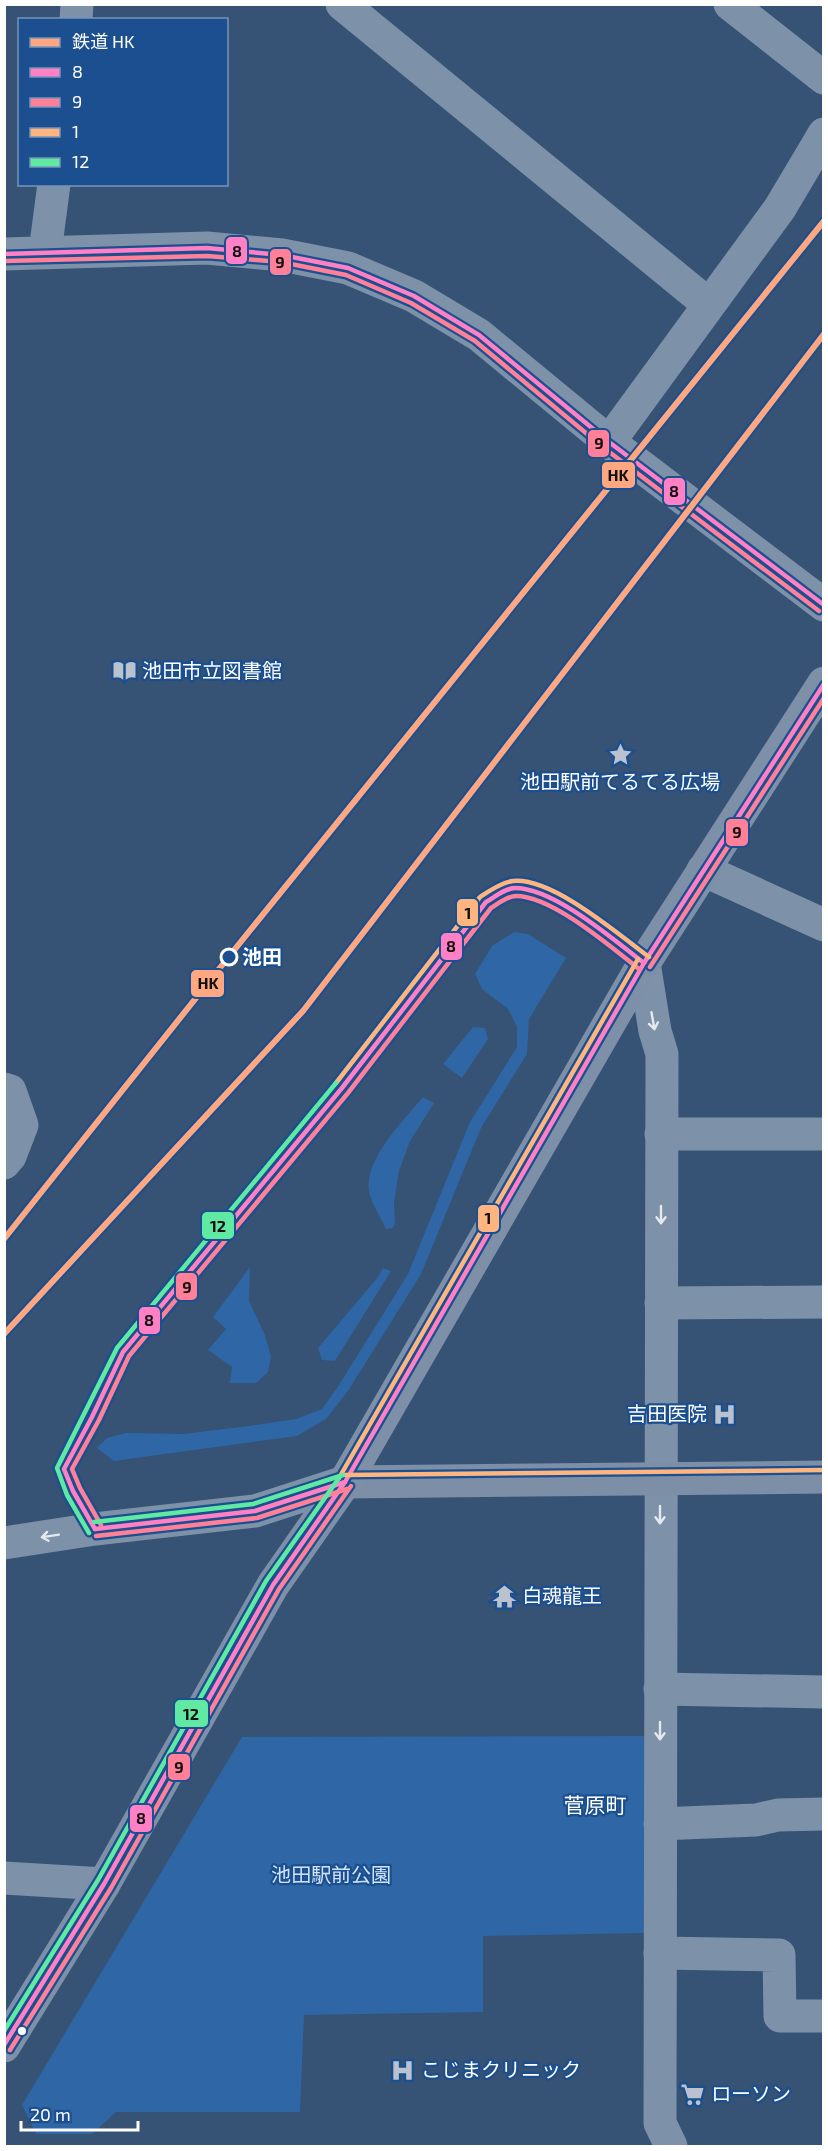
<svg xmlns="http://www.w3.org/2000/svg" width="828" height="2151" font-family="'Exo 2','Noto Sans JP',sans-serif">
<rect width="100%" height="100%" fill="#365274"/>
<!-- green -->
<g fill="#2f66a5">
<path d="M 514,932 L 528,934 L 566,958 L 529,1019 L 527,1054 L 481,1128 L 421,1274 L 348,1391 L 326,1419 L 297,1436 L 114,1461 L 97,1448 L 107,1438 L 126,1433 L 183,1434 L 249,1426 L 296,1419 L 322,1409 L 339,1385 L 408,1274 L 470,1122 L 517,1047 L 517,1027 L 508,1009 L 482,989 L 475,974 L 492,946 Z"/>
<path d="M 473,1027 L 485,1028 L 488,1039 L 462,1078 L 443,1064 Z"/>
<path d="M 423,1097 L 434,1103 L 410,1141 L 399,1171 L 394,1202 L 395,1224 L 393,1228 L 386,1229 C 381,1218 371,1203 369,1191 C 364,1159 404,1120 423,1097 Z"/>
<path d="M 250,1267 L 249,1301 L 265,1335 L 271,1357 L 268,1372 L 256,1383 L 230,1383 L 232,1367 L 208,1350 L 226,1329 L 213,1317 Z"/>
<path d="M 383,1268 L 391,1271 L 335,1361 L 322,1360 L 318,1348 L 378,1277 Z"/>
<path d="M 647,1736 L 648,1933 L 483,1936 L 483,2012 L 304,2015 L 300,2112 L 116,2112 L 92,2134 L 36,2134 L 22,2105 L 242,1737 Z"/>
</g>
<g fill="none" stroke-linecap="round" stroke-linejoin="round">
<!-- minor -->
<g stroke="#7d92a8" stroke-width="33">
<path d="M 342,4 L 708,304"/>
<path d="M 730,4 L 824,78"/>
<path d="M 76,20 L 77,4"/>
<path d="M 45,252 L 54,184"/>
<path d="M 609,442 L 780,208 L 824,134"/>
<path d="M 703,870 L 824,925"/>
<path d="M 644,963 L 655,1031 L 662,1054 L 660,2123 L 671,2146"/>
<path d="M 4,1089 L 10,1091 L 22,1125 L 10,1156 L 4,1163"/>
<path d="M 661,1134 L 824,1134"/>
<path d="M 661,1303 L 824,1302"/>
<path d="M 4,1543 L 95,1529 L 255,1511 L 345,1482"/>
<path d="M 660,1689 L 824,1692"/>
<path d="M 660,1824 L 756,1820 L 778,1815 L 824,1814"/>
<path d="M 4,1878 L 104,1884"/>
<path d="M 660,1953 L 779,1955 L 780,2016 L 824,2016"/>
</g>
<!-- tertiary -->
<path stroke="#7d92a8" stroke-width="33" d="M 4,254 L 207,248 L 282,255 L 348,268 L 414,296 L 479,335 L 609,442 L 824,605"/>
<!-- primary -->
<path stroke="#7d8ea7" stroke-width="33" d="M 345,1482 L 824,1477"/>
<!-- trunk -->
<path stroke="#7e90a7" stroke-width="33" d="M 4,2046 L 104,1884 L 273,1585 L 345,1482 L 644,963 L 824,683"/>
<defs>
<g id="bus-1">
<path d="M 4,254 L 207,248 L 282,255 L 348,268 L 414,296 L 479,335 L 609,442 L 824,605"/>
<path d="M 95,1529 L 73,1491 L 64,1469 L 92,1417 L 123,1352 L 342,1088 L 486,902 C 495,897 505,888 515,888 C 554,888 614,940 644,963"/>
<path d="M 95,1529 L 255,1511 L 345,1482"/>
<path d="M 4,2045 L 104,1884 L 273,1585 L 345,1482 L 644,963 L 824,684"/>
</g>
<g id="bus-2">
<path d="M 4,261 L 207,256 L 281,262 L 346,275 L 411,303 L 475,341 L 604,448 L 819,611"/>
<path d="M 650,967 L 824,698"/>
<path d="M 101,1525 L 80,1488 L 72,1469 L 99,1420 L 129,1356 L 348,1093 L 491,908 C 498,904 507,896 516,896 C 552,896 611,947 639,969"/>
<path d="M 96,1536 L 257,1518 L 347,1489"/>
<path d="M 10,2050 L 111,1888 L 279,1589 L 351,1486"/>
</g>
<g id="bus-3">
<path d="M 336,1083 L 480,897 C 489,891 502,882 513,881 C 552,877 618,934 649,957"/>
<path d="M 345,1475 L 824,1470"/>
<path d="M 339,1478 L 638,959"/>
</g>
<g id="bus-4">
<path d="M 94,1522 L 253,1504 L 343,1475"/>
<path d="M 89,1533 L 67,1495 L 57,1468 L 117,1348 L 336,1083"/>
<path d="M 4,2031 L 98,1880 L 266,1581 L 339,1478"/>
</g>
</defs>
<!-- bus-1 casing -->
<use href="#bus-1" stroke="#1b4f8f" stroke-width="9"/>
<!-- bus-2 casing -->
<use href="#bus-2" stroke="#1b4f8f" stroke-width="9"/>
<!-- bus-3 casing -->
<use href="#bus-3" stroke="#1b4f8f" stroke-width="9"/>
<!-- bus-4 casing -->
<use href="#bus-4" stroke="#1b4f8f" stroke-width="9"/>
<!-- bus-1 -->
<use href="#bus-1" stroke="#ff80c5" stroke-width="4.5"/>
<!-- bus-2 -->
<use href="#bus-2" stroke="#ff8098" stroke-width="4.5"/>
<!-- bus-3 -->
<use href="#bus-3" stroke="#ffb580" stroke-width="4.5"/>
<!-- bus-4 -->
<use href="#bus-4" stroke="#60e9a3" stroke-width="4.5"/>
<defs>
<g id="rail-1">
<path d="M 4,1239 L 231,954 L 824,221"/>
<path d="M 4,1334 L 303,1011 L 824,334"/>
</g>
</defs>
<!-- rail-1 casing -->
<use href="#rail-1" stroke="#1b4f8f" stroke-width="10"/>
<!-- rail-1 -->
<use href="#rail-1" stroke="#ffa780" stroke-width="6"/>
</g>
<!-- one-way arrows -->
<defs><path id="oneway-shaft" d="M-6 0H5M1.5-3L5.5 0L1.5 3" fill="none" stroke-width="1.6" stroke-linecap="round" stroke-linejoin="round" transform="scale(1.5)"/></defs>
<g stroke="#e5e9ee">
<use href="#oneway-shaft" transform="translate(653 1021) rotate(80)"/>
<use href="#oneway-shaft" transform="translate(661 1215) rotate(90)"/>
<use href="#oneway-shaft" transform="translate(660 1515) rotate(90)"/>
<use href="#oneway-shaft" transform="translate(50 1536) rotate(171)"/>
<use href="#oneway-shaft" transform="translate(660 1731) rotate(90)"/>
</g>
<!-- icons -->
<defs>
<symbol id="library-bare" viewBox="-9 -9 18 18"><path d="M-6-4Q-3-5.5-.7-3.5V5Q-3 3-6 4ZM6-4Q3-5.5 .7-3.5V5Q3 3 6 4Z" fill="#b9c2ce" stroke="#1b4f8f" stroke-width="2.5" paint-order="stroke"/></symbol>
<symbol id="sight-bare" viewBox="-9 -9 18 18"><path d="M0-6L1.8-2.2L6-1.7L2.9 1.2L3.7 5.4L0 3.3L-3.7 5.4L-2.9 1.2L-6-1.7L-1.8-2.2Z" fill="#b9c2ce" stroke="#1b4f8f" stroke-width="2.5" paint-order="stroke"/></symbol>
<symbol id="hospital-bare" viewBox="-9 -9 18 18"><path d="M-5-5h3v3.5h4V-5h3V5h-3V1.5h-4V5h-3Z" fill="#b9c2ce" stroke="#1b4f8f" stroke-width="2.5" paint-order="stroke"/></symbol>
<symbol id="temple-bare" viewBox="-9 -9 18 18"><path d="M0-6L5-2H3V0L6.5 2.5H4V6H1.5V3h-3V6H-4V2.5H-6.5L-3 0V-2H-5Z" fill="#b9c2ce" stroke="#1b4f8f" stroke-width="2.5" paint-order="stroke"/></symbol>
<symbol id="supermarket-bare" viewBox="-9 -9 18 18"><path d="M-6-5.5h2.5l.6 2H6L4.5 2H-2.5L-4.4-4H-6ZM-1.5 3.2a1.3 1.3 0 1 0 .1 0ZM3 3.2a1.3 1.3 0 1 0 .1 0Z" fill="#b9c2ce" stroke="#1b4f8f" stroke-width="2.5" paint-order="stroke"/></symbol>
</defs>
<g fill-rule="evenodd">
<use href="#library-bare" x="108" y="654" width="33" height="33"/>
<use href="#sight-bare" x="604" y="738" width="33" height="33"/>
<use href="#hospital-bare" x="708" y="1398" width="33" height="33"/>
<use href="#temple-bare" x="488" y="1580" width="33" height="33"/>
<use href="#hospital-bare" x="386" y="2054" width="33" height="33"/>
<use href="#supermarket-bare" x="676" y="2078" width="33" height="33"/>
</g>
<!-- markers -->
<circle fill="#1b4f8f" stroke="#fff" stroke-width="3" cx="229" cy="957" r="8"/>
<circle fill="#fff" stroke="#1b4f8f" stroke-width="2" cx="22" cy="2031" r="5"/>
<g text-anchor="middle" stroke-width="4.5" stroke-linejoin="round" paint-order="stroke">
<!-- poi labels -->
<g font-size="20" fill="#fff" stroke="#1b4f8f" text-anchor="start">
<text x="142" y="678">池田市立図書館</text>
<text x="620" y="789" text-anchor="middle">池田駅前てるてる広場</text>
<text x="707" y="1421" text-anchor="end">吉田医院</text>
<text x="522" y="1603">白魂龍王</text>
<text x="421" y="2077">こじまクリニック</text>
<text x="711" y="2101">ローソン</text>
</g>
<!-- stop labels -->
<g font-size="20" font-weight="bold" fill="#fff" stroke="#1b4f8f" text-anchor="start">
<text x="242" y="964">池田</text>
</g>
<!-- park labels -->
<g font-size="20" fill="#cfe3fa" stroke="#1b4f8f">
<text x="331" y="1882">池田駅前公園</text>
</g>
<!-- neighbourhood labels -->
<g font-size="21" fill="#fff" stroke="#1b4f8f">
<text x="595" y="1813">菅原町</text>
</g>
</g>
<g stroke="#1b4f8f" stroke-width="2">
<rect x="225" y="236" width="23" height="29" rx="6" fill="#ff80c5"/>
<rect x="269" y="248" width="23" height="28" rx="6" fill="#ff8098"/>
<rect x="587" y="429" width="23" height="29" rx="6" fill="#ff8098"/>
<rect x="601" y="461" width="35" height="28" rx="6" fill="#ffa780"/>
<rect x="663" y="477" width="23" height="29" rx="6" fill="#ff80c5"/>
<rect x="725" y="818" width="24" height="29" rx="6" fill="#ff8098"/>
<rect x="456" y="898" width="23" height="29" rx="6" fill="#ffb580"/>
<rect x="440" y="932" width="23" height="29" rx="6" fill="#ff80c5"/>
<rect x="190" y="969" width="35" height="29" rx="6" fill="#ffa780"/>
<rect x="477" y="1204" width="23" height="29" rx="6" fill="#ffb580"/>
<rect x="201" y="1211" width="34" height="29" rx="6" fill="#60e9a3"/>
<rect x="175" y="1272" width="23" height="29" rx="6" fill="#ff8098"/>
<rect x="138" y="1306" width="23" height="29" rx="6" fill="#ff80c5"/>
<rect x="174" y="1699" width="35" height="29" rx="6" fill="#60e9a3"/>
<rect x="167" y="1753" width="24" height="28" rx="6" fill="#ff8098"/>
<rect x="129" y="1804" width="24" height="29" rx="6" fill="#ff80c5"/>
</g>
<g font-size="16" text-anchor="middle" font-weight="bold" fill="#111">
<text x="237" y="257">8</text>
<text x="280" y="268">9</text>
<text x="599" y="449">9</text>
<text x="618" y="481">HK</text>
<text x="674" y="497">8</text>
<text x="737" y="838">9</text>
<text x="468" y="919">1</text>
<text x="451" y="952">8</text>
<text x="208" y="989">HK</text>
<text x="488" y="1224">1</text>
<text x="218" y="1232">12</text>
<text x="187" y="1293">9</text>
<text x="149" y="1326">8</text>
<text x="191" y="1720">12</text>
<text x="179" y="1773">9</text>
<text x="141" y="1824">8</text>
</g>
<!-- border -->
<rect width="828" height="2151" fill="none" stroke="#ffffff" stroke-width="12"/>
<!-- legend -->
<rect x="18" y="18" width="210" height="168" fill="#1b4f8f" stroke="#7695bc" stroke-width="1.5"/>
<rect x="30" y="38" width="30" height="9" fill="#ffa780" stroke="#7695bc" stroke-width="1.5"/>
<text x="72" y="48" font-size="18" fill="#ffffff">鉄道 HK</text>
<rect x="30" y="68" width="30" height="9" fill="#ff80c5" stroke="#7695bc" stroke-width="1.5"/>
<text x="72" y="78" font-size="18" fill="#ffffff">8</text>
<rect x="30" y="98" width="30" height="9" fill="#ff8098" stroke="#7695bc" stroke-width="1.5"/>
<text x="72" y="108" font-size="18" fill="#ffffff">9</text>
<rect x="30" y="128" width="30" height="9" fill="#ffb580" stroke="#7695bc" stroke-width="1.5"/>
<text x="72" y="138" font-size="18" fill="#ffffff">1</text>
<rect x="30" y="158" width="30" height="9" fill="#60e9a3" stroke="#7695bc" stroke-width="1.5"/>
<text x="72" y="168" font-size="18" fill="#ffffff">12</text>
<!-- scale -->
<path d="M21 2121v9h117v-9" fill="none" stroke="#ffffff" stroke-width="3"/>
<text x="30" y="2121" font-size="18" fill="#ffffff" stroke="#1b4f8f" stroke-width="4.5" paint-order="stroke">20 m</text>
</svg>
